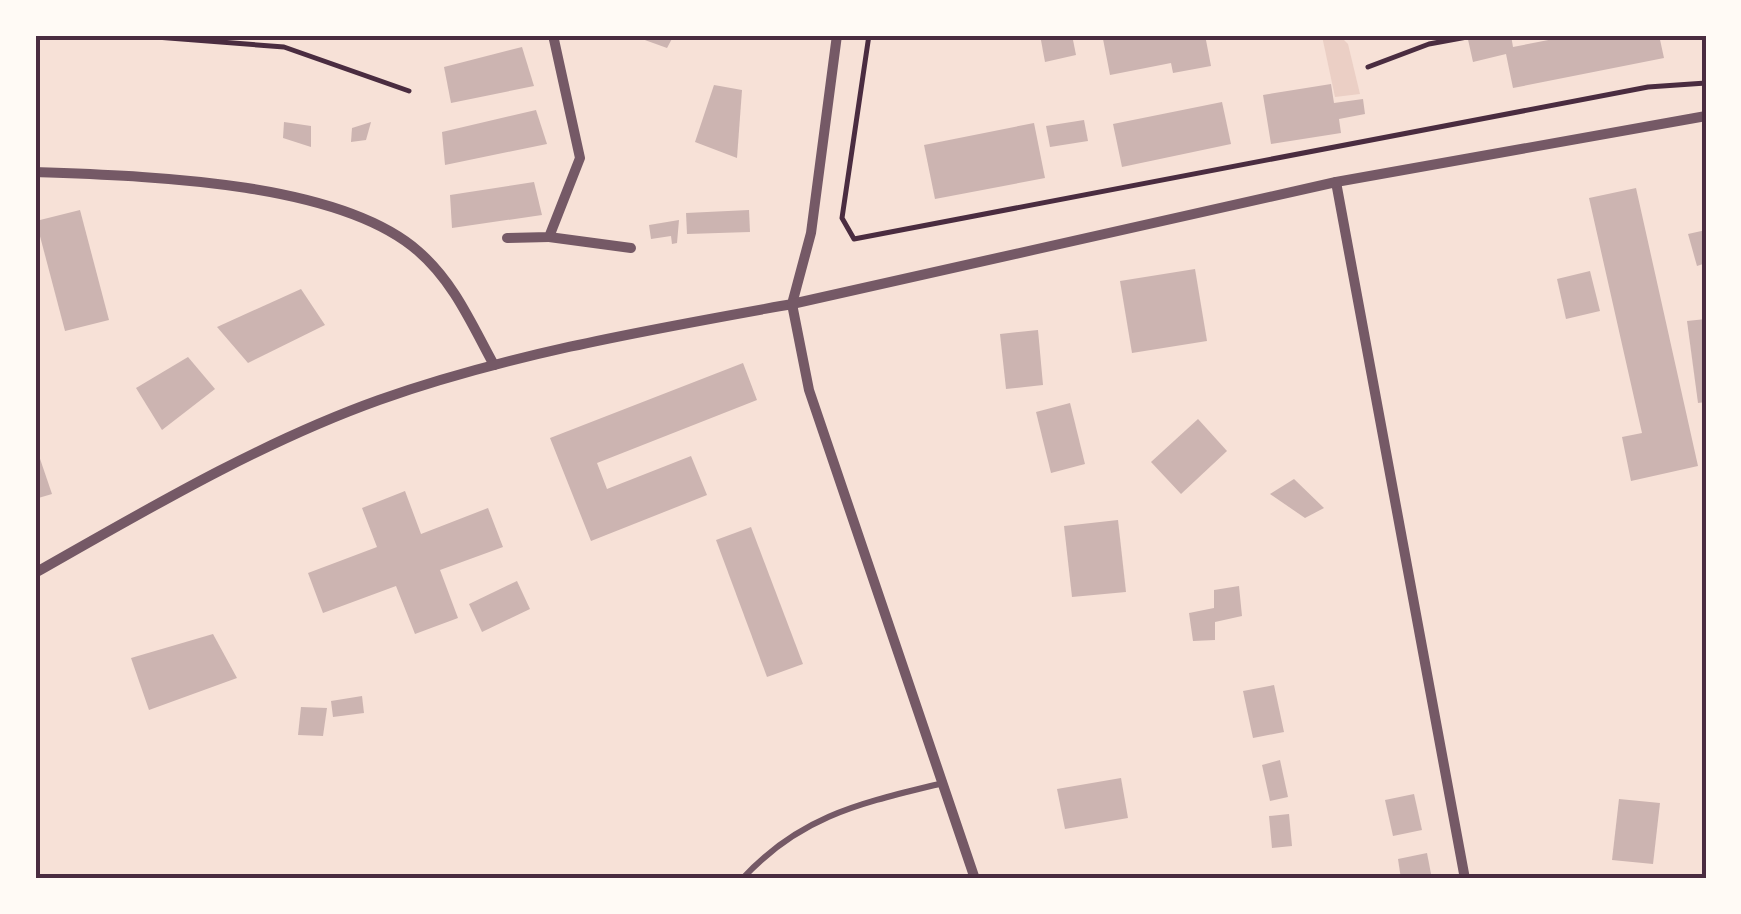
<svg xmlns="http://www.w3.org/2000/svg" width="1741" height="914" font-family="Barlow,sans-serif">
<rect width="100%" height="100%" fill="#f7e1d7"/>
<!-- green -->
<path fill="#ebcfc5" d="M 1322,36 L 1342,38 L 1348,44 L 1360,94 L 1335,97 Z"/>
<!-- building -->
<g fill="#ccb4b1">
<path d="M 631,35 L 674,35 L 667,48 Z"/>
<path d="M 1040,35 L 1072,35 L 1076,55 L 1045,62 Z"/>
<path d="M 1121,35 L 1205,35 L 1211,66 L 1173,73 L 1171,63 L 1110,75 L 1103,39 Z"/>
<path d="M 1467,35 L 1511,35 L 1513,47 L 1574,35 L 1659,35 L 1664,58 L 1513,88 L 1506,54 L 1473,62 Z"/>
<path d="M 522,47 L 534,86 L 451,103 L 444,67 Z"/>
<path d="M 1331,84 L 1334,103 L 1363,99 L 1365,114 L 1339,119 L 1341,133 L 1271,144 L 1263,95 Z"/>
<path d="M 714,85 L 742,90 L 737,158 L 695,142 Z"/>
<path d="M 1222,102 L 1231,144 L 1122,167 L 1113,124 Z"/>
<path d="M 536,110 L 547,144 L 445,165 L 442,132 Z"/>
<path d="M 1084,120 L 1088,141 L 1050,147 L 1046,126 Z"/>
<path d="M 284,122 L 311,126 L 311,147 L 283,138 Z"/>
<path d="M 371,122 L 366,140 L 351,142 L 352,128 Z"/>
<path d="M 1034,123 L 1045,178 L 935,199 L 924,145 Z"/>
<path d="M 534,182 L 542,215 L 452,228 L 450,195 Z"/>
<path d="M 1636,188 L 1698,466 L 1631,481 L 1622,437 L 1642,433 L 1589,198 Z"/>
<path d="M 80,210 L 109,320 L 65,331 L 36,221 Z"/>
<path d="M 749,210 L 750,232 L 687,234 L 686,213 Z"/>
<path d="M 679,220 L 677,243 L 672,244 L 671,236 L 651,239 L 649,225 Z"/>
<path d="M 1706,230 L 1706,263 L 1697,266 L 1688,234 Z"/>
<path d="M 1195,269 L 1207,341 L 1132,353 L 1120,281 Z"/>
<path d="M 1590,271 L 1600,311 L 1566,319 L 1557,279 Z"/>
<path d="M 301,289 L 325,325 L 248,363 L 217,327 Z"/>
<path d="M 1706,319 L 1706,402 L 1698,403 L 1687,321 Z"/>
<path d="M 1038,330 L 1043,385 L 1006,389 L 1000,334 Z"/>
<path d="M 188,357 L 215,389 L 162,430 L 136,388 Z"/>
<path d="M 743,363 L 757,400 L 597,463 L 607,489 L 691,456 L 707,495 L 591,541 L 550,438 Z"/>
<path d="M 1070,403 L 1085,464 L 1051,473 L 1036,412 Z"/>
<path d="M 1198,419 L 1227,451 L 1181,494 L 1151,462 Z"/>
<path d="M 36,447 L 52,494 L 35,499 L 35,448 Z"/>
<path d="M 1294,479 L 1324,508 L 1305,518 L 1270,494 Z"/>
<path d="M 405,491 L 421,534 L 488,508 L 503,547 L 440,570 L 458,618 L 415,634 L 396,586 L 323,613 L 308,573 L 377,547 L 362,508 Z"/>
<path d="M 1118,520 L 1126,592 L 1072,597 L 1064,526 Z"/>
<path d="M 751,527 L 803,664 L 767,677 L 716,540 Z"/>
<path d="M 517,581 L 530,609 L 482,632 L 469,604 Z"/>
<path d="M 1239,586 L 1242,616 L 1215,622 L 1215,640 L 1193,641 L 1189,613 L 1214,608 L 1214,590 Z"/>
<path d="M 213,634 L 237,678 L 149,710 L 131,658 Z"/>
<path d="M 1274,685 L 1284,732 L 1253,738 L 1243,691 Z"/>
<path d="M 362,696 L 364,713 L 333,717 L 331,701 Z"/>
<path d="M 301,707 L 327,708 L 323,736 L 298,735 Z"/>
<path d="M 1280,760 L 1288,797 L 1270,801 L 1262,765 Z"/>
<path d="M 1121,778 L 1128,818 L 1065,829 L 1057,789 Z"/>
<path d="M 1414,794 L 1422,830 L 1393,836 L 1385,800 Z"/>
<path d="M 1619,799 L 1660,803 L 1653,864 L 1612,860 Z"/>
<path d="M 1289,814 L 1292,846 L 1272,848 L 1269,816 Z"/>
<path d="M 1427,853 L 1432,879 L 1401,879 L 1398,859 Z"/>
</g>
<g fill="none" stroke-linecap="round" stroke-linejoin="round">
<!-- path -->
<g stroke="#4a2c40" stroke-width="5">
<path d="M 130,35 L 284,47 L 409,91"/>
<path d="M 869,35 L 842,218 L 854,239 L 1648,87 L 1706,83"/>
<path d="M 1368,67 L 1429,44 L 1467,37"/>
</g>
<!-- service -->
<path stroke="#755966" stroke-width="6" d="M 742,879 C 801,815 862,803 943,783"/>
<!-- minor -->
<g stroke="#755966" stroke-width="10">
<path d="M 35,172 C 142,176 337,180 418,251 C 454,282 472,325 494,365"/>
<path d="M 1336,182 L 1465,879"/>
<path d="M 549,237 L 631,248"/>
<path d="M 507,238 L 549,237 L 580,158 L 553,35"/>
<path d="M 35,573 C 146,510 259,443 379,400 C 512,353 654,329 792,304 L 811,233 L 837,35"/>
<path d="M 975,879 L 809,390 L 792,304 L 1336,182 L 1706,116"/>
</g>
</g>
<!-- border -->
<rect width="1741" height="914" fill="none" stroke="#fffaf5" stroke-width="75"/>
<rect x="38" y="38" width="1666" height="838" fill="none" stroke="#4a2c40" stroke-width="4"/>
</svg>
